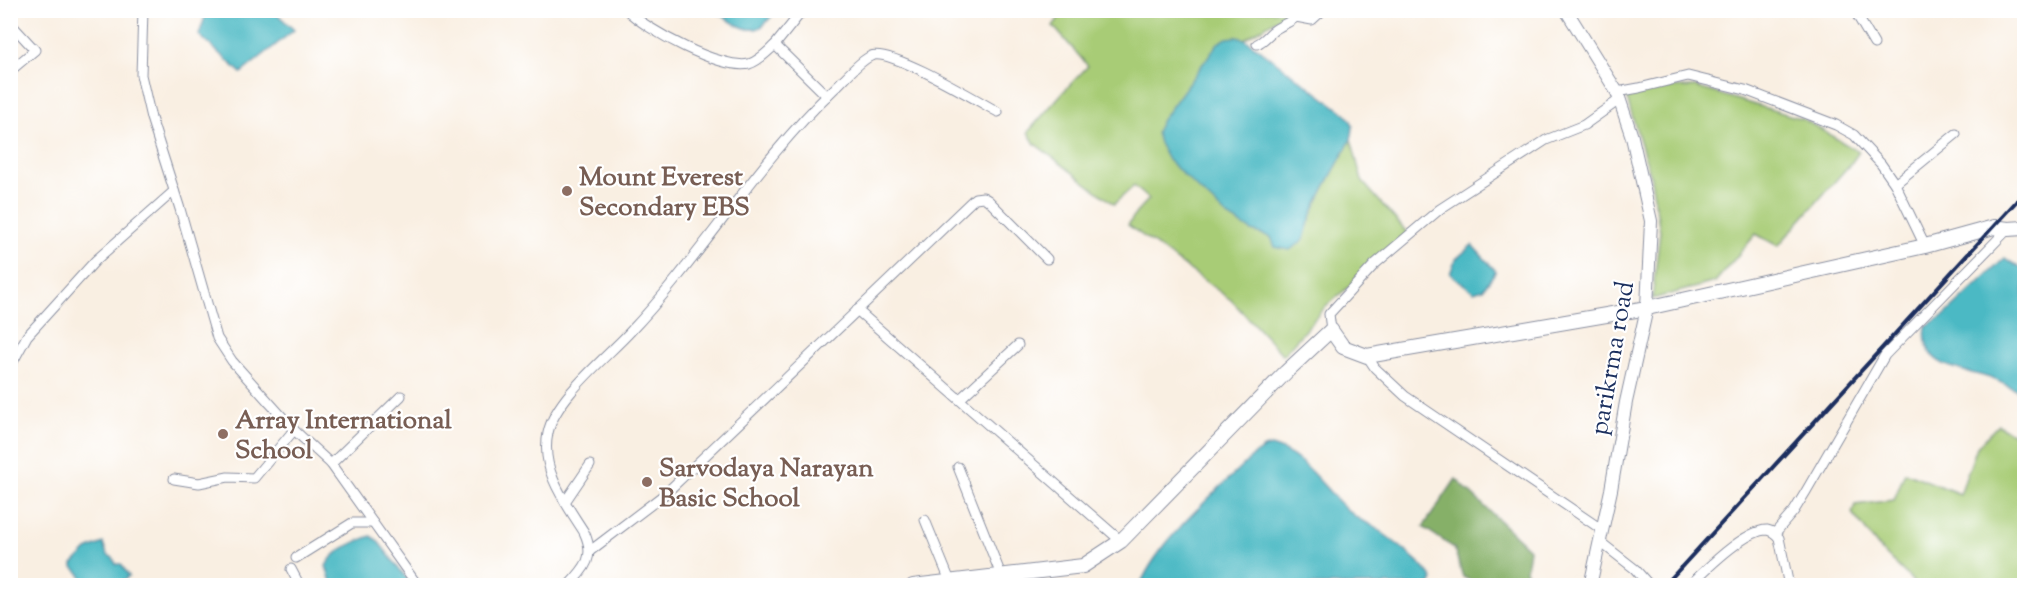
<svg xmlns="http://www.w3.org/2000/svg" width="2035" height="596" font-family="'Sorts Mill Goudy',serif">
<rect width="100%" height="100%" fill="#fff"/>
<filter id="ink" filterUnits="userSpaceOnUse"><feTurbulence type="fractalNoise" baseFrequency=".0167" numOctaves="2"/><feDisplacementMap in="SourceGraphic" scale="12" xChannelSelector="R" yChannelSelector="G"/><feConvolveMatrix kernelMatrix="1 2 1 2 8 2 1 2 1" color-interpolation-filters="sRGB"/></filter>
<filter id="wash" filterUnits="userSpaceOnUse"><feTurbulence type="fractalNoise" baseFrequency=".008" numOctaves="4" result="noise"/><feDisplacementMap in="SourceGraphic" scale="24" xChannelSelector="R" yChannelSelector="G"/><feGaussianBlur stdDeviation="1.35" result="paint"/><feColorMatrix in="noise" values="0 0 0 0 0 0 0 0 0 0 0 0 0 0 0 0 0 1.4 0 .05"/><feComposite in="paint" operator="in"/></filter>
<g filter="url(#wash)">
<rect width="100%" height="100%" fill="#f9efe2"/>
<!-- green -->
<g fill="#a8cc76" stroke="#627e6a" stroke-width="1.5">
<path d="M 1064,11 L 1290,11 L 1245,39 L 1236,37 L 1252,231 L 1271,237 L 1304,239 C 1312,204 1335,171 1351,139 L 1362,181 L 1410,236 L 1327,305 L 1283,355 L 1231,300 L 1128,225 L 1136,213 L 1149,199 L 1134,186 L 1114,204 L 1035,144 L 1028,132 L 1064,91 L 1088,66 L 1053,26 Z"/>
<path d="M 1695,87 L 1803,119 L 1859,152 L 1852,162 L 1778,246 L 1756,234 L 1715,282 L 1652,299 L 1660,231 L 1650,174 L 1626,96 L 1648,88 Z"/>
<path d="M 1998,425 L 2024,440 L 2024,585 L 1915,585 L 1909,577 L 1881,550 L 1852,513 L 1855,505 L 1894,500 L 1905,472 L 1960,494 L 1977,447 Z"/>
</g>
<!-- forest -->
<path fill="#86b067" stroke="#507062" stroke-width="1.5" d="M 1456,479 L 1529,549 L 1526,571 L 1532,585 L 1480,585 L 1463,577 L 1454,548 L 1423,527 Z"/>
<!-- water -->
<g fill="#4bb9c4" stroke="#337491" stroke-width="1.5">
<path d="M 207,11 L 274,11 L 294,30 L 241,73 L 199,35 Z"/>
<path d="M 716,11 L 776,11 C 771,16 766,25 759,28 C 745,34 726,18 716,11 Z"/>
<path d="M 1236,37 L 1245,39 L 1346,114 C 1354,123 1354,128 1351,139 C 1335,171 1312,204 1304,239 L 1290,250 L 1275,247 L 1271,237 L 1252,231 L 1226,215 L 1168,160 L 1159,143 L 1156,132 L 1162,120 L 1218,43 L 1227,38 Z"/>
<path d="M 1472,245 L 1496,271 L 1483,289 L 1474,292 L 1450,274 L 1455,260 Z"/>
<path d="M 2005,258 L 2024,271 L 2024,393 C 2012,389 2002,382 1990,378 C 1960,368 1920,369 1926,326 L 1945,315 Z"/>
<path d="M 1271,446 C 1309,456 1325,494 1355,516 C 1359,520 1366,522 1371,525 C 1386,535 1426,565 1433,580 L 1430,585 L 1140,585 C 1160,538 1218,490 1255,454 L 1264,448 Z"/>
<path d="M 371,536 L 377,540 L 412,585 L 332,585 L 326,566 C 333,551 356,541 371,536 Z"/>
<path d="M 103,543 L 107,554 L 113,558 L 116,564 L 121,564 L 129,576 L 117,585 L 86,585 L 79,573 L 73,567 L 73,564 L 87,550 Z"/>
</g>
</g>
<g filter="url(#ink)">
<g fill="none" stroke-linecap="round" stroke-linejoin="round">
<defs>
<g id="minor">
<path d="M 143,10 L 141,75 L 151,118 L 180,209 L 217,338 L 232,361 L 294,430 L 331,464 L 418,586"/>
<path d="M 627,10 C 646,30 721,70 749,64 C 759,61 767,52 775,45"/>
<path d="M 803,10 L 775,45 L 827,96"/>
<path d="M 1854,10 L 1874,44"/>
<path d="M 10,23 L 35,50 L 10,71"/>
<path d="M 1257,44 C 1264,41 1267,36 1273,31 C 1281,25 1289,23 1296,17 L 1312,20 L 1323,10"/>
<path d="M 1617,92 L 1639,88 L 1688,76 L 1745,90 L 1836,125 L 1854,135 L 1881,164 L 1895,184 L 1925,246"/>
<path d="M 1895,184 L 1956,134"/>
<path d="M 857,310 L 1121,541"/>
<path d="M 1331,330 L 1329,314 L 1375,264 L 1440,209 L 1546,140 L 1584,125 L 1619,100"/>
<path d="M 1367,356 L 1375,368 L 1405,396 L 1601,529"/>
<path d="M 10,367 L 27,336 L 96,260 L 174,191"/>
<path d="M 960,399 L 1018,345"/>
<path d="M 331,464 L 401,396"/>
<path d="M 958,467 L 1001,575"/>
<path d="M 174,479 L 199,483 L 228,477 L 254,478 L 294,430"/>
<path d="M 565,502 L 590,465"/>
<path d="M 925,520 L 950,581"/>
<path d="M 1775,533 L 1794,511 L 1805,493 L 1885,355 L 2008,229"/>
<path d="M 1599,541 L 1635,569 L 1650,586"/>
<path d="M 590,551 L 665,494 L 975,198 L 983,197 L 988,200 L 1047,259"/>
<path d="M 296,558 L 352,523 L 373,523"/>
<path d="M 291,569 L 300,586"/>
<path d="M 568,586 C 585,568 596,557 584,532 C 565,502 540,470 548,433 C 555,398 606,358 630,332 C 703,255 757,162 834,89 C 844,80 859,61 871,56 C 889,47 978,101 998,112"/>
<path d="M 1689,586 C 1705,570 1745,530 1767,530 C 1773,531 1776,534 1779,538 L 1789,586"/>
</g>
<path id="tertiary" d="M 1566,10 L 1617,92 L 1632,137 L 1651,221 L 1647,308 L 1626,402 L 1611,490 L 1590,586"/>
<path id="secondary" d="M 913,586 L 1083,566 L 1121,541 L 1286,372 L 1331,330 L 1343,347 L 1367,356 L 1647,308 L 1925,246 L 1994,227 L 2008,229 L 2024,228"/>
</defs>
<!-- minor casing -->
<use href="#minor" stroke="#8a8fa0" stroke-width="11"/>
<!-- tertiary casing -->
<use href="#tertiary" stroke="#8a8fa0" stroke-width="14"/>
<!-- secondary casing -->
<use href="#secondary" stroke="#8a8fa0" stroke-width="16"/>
<!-- minor -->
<use href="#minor" stroke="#fff" stroke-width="9"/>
<!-- tertiary -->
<use href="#tertiary" stroke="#fff" stroke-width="12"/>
<!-- secondary -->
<use href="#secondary" stroke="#fff" stroke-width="14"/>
<!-- rail -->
<path stroke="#1b2f5e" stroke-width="4" d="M 1664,586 L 2024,193"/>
</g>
</g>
<!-- markers -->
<g fill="#8d6e63" stroke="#fff" stroke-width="2">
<circle cx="567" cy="191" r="6"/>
<circle cx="223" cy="434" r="6"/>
<circle cx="647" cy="482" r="6"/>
</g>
<g text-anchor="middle" stroke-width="4.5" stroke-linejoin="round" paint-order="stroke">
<!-- education labels -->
<g font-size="26" font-weight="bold" fill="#785e54" stroke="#fff" text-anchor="start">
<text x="579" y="185">Mount Everest<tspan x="579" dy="30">Secondary EBS</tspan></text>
<text x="235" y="428">Array International<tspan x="235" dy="30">School</tspan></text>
<text x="659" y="476">Sarvodaya Narayan<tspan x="659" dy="30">Basic School</tspan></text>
</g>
<!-- street labels -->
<g font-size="26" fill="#1b2f5e" stroke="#fff">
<text transform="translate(1611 358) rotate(-80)" y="9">parikrma road</text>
</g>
</g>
<!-- margin -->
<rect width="2035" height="596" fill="none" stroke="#fff" stroke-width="36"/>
</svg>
